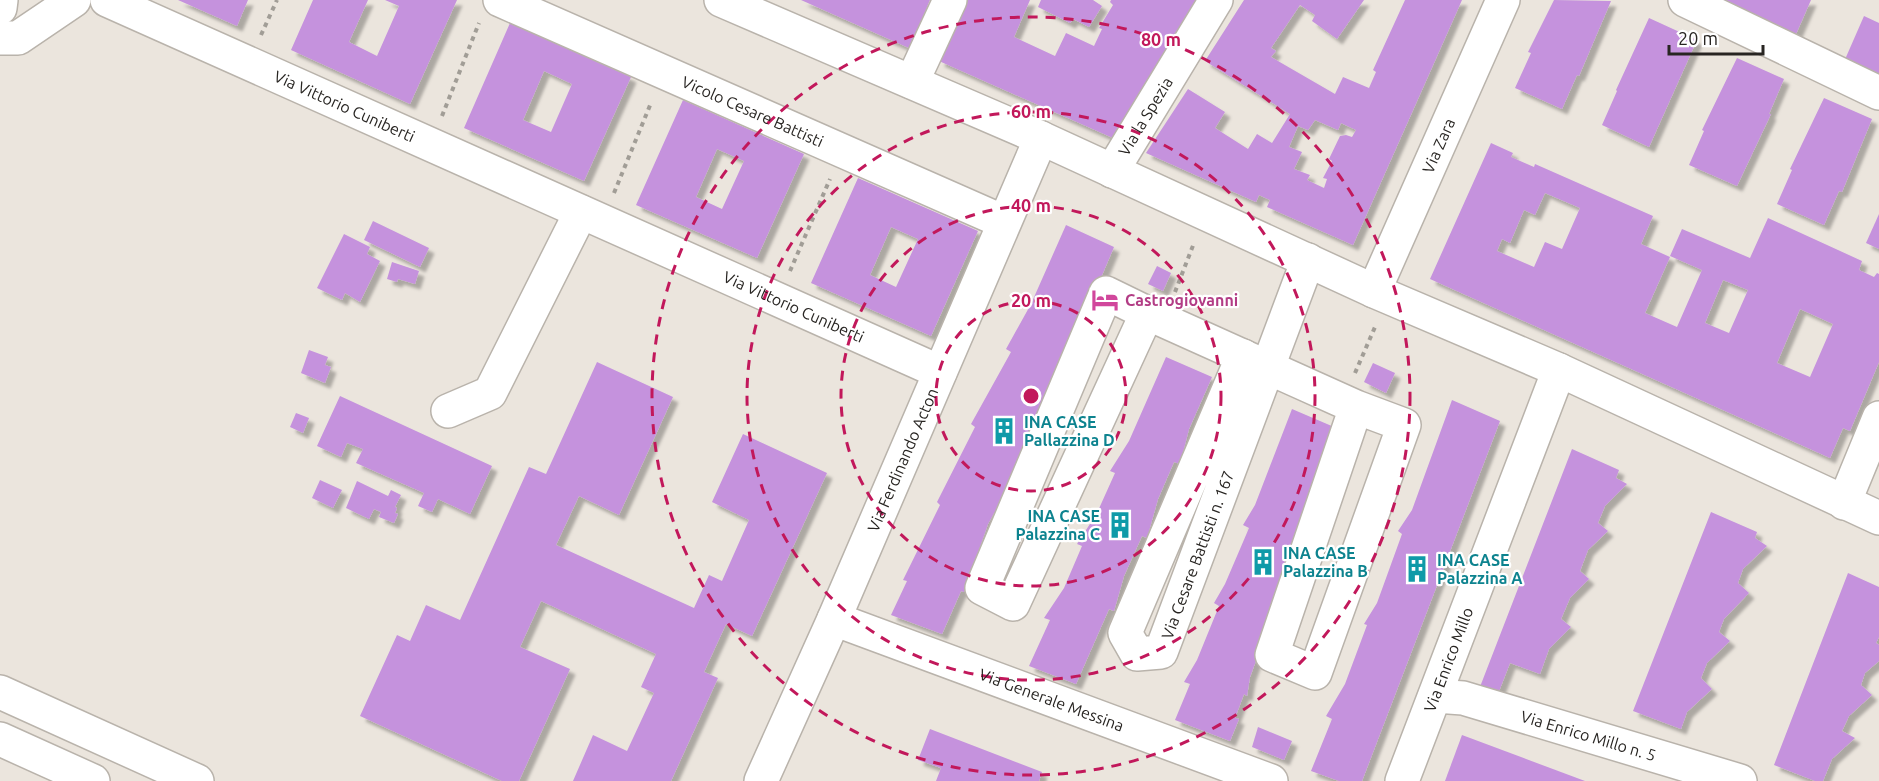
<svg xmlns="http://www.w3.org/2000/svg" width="1879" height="781" font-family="Ubuntu,sans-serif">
<defs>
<filter id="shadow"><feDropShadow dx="5.5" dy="5.5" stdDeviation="1.5" flood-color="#0004"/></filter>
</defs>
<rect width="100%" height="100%" fill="#ebe5dd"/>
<!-- building -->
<g fill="#c592dd" fill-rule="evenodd" filter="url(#shadow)">
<path d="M 178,0 L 248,0 L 237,26 Z"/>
<path d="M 313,0 L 368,0 L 349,42 L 377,56 L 399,6 L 385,0 L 457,0 L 410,104 L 291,50 Z"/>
<path d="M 801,0 L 930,0 L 909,48 Z"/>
<path d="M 966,0 L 1030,0 L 1014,37 L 1055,56 L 1066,33 L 1094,46 L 1102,29 L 1099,28 L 1113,5 L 1110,2 L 1111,0 L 1197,0 L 1113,138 L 939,61 Z"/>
<path d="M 1041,0 L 1093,0 L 1102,6 L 1089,27 L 1073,19 L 1070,23 L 1038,7 Z"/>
<path d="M 1244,0 L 1364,0 L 1337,39 L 1312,21 L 1315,15 L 1300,5 L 1271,48 L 1276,51 L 1271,57 L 1335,94 L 1343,77 L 1369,88 L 1376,72 L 1373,70 L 1405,0 L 1462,0 L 1353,245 L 1267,207 L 1270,200 L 1259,195 L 1256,202 L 1146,153 L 1188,89 L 1225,112 L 1215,128 L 1248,149 L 1257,134 L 1272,143 L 1290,114 L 1205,61 ZM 1315,120 L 1338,130 L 1341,123 L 1356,130 L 1352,137 L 1346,135 L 1340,136 L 1329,159 L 1332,161 L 1323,178 L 1327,179 L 1324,188 L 1307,180 L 1310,175 L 1294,169 L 1302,152 L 1289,147 L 1298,126 L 1308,130 Z"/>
<path d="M 1554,0 L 1611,1 L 1579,76 L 1577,75 L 1562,109 L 1515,88 L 1531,53 L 1528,52 Z"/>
<path d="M 1698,0 L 1811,0 L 1792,43 Z"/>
<path d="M 1864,16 L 1879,23 L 1879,80 L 1843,64 Z"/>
<path d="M 1649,18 L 1697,40 L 1649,147 L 1602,125 L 1617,91 L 1616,90 Z"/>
<path d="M 510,23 L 631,77 L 584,181 L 464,128 ZM 544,71 L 572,84 L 551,132 L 523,120 Z"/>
<path d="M 1737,58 L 1784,79 L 1769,114 L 1771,114 L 1737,186 L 1689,165 L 1704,131 L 1702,130 Z"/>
<path d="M 1824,98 L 1872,119 L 1842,192 L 1839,191 L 1824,225 L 1777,204 L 1792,170 L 1790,169 Z"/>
<path d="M 683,100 L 804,154 L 757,258 L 636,205 ZM 717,149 L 744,161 L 722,209 L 696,197 Z"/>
<path d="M 1491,143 L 1513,153 L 1511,157 L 1534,167 L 1535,164 L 1653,216 L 1641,244 L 1670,257 L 1645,313 L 1677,327 L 1702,270 L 1670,256 L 1682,229 L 1750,258 L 1768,218 L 1862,261 L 1859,270 L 1874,277 L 1877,273 L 1879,274 L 1879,362 L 1850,431 L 1843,428 L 1830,458 L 1430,279 ZM 1545,193 L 1580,208 L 1562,249 L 1545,242 L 1534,267 L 1497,251 L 1502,239 L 1510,243 L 1524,210 L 1535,215 ZM 1723,280 L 1748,290 L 1729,333 L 1705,323 ZM 1800,309 L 1833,324 L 1810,377 L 1777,363 Z"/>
<path d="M 858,178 L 978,231 L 931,336 L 811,283 ZM 891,227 L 918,239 L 896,287 L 870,275 Z"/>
<path d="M 1879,214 L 1879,249 L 1866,243 Z"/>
<path d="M 373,221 L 429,248 L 420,267 L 364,240 Z"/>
<path d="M 1066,225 L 1114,247 L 1033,437 L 1028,434 L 998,514 L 994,513 L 988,524 L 964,592 L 961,591 L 942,634 L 891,615 L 907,581 L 903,580 L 940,505 L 937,502 L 975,427 L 971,424 L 1011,352 L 1006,349 L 1031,304 Z"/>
<path d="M 344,234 L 370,247 L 367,254 L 380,261 L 360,302 L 345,293 L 342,300 L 317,288 Z"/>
<path d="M 392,262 L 419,271 L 415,284 L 398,279 L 397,282 L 387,279 Z"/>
<path d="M 1157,266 L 1171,273 L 1163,291 L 1148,284 Z"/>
<path d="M 309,350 L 328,357 L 325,365 L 331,367 L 325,383 L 301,373 Z"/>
<path d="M 1166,357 L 1212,377 L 1189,429 L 1180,464 L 1174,462 L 1158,499 L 1147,538 L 1142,536 L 1124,576 L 1114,611 L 1109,609 L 1076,684 L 1029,666 L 1050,620 L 1044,618 L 1064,588 L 1082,546 L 1077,544 L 1097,513 L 1115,473 L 1110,471 L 1129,441 Z"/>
<path d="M 597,362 L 673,397 L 619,515 L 579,496 L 556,545 L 694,608 L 709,575 L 722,581 L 749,520 L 712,502 L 743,434 L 827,473 L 752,636 L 726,624 L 704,672 L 718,678 L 671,781 L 573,781 L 593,735 L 627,751 L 654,693 L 641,687 L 656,654 L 541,601 L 520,647 L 570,669 L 519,781 L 502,781 L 360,716 L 397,635 L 410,641 L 426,605 L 460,620 L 529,467 L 546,474 Z"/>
<path d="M 1373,363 L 1395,373 L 1386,393 L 1364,382 Z"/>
<path d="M 340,396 L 492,466 L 470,514 L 438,499 L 432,512 L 418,506 L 424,493 L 356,463 L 363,449 L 347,443 L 341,457 L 317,446 Z"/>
<path d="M 1452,400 L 1500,421 L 1362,781 L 1339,781 L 1311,771 L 1332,719 L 1326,716 L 1345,684 L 1367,625 L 1364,624 L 1377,603 L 1402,534 L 1398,531 L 1412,510 Z"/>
<path d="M 1292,409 L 1341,430 L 1250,677 L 1247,696 L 1244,694 L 1235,718 L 1239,719 L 1230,741 L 1175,720 L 1190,684 L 1184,682 L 1197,660 L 1219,606 L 1214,603 L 1225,584 L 1249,528 L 1243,525 L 1255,505 Z"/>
<path d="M 296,413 L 309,418 L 303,433 L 290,427 Z"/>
<path d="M 1572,449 L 1619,470 L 1616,478 L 1627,484 L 1605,506 L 1598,523 L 1608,531 L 1588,550 L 1580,571 L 1589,579 L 1570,598 L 1561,619 L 1571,627 L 1549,649 L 1540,674 L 1510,663 L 1496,699 L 1478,692 Z"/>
<path d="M 320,480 L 342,490 L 333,508 L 312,498 Z"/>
<path d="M 357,481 L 388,496 L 391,490 L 401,495 L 395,507 L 397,508 L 395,513 L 398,514 L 394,523 L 379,517 L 381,512 L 374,509 L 369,519 L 346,508 Z"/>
<path d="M 1711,512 L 1757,532 L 1755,538 L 1767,546 L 1743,569 L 1738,583 L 1749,593 L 1724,619 L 1719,632 L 1730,641 L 1707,663 L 1701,678 L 1712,689 L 1687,712 L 1681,729 L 1633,711 Z"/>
<path d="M 1848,573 L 1879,587 L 1879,637 L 1876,643 L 1879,645 L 1879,661 L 1865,673 L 1861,685 L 1872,695 L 1849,716 L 1842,731 L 1855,738 L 1832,759 L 1823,781 L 1815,781 L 1774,765 Z"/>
<path d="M 1258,727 L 1292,741 L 1284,760 L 1252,747 Z"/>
<path d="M 930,729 L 1042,772 L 1039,781 L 936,781 L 941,768 L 918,760 Z"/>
<path d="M 1462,735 L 1585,781 L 1445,781 Z"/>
</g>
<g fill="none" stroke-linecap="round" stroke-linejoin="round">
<defs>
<g id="minor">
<path id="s1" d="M 107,0 L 940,372"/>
<path id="s2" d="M 500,0 L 1004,222"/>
<path d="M 1685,0 L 1879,93"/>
<path d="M 0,38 L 18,38 L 74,0"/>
<path d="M 912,82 L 950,0"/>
<path id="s3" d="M 1112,171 L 1216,0"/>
<path id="s4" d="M 1374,291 L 1503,0"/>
<path d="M 1147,313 L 1013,604 L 982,588 L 1106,293 L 1147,313 L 1356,407 L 1272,655 L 1315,673 L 1404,425 L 1356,407"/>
<path id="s5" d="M 1243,356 L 1125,633 L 1137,654 L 1161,652 L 1308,260"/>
<path d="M 448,411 L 490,393 L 581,212"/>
<path d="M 1844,503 L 1879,418"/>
<path id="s6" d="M 834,619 L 1271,781"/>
<path id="s7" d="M 1435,696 L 1463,698 L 1740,781"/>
<path id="s8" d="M 761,781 L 834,619 L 1041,138"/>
<path id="s9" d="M 1402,781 L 1559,370"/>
</g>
<g id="major">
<path d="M 721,0 L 1041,138 L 1374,291 L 1559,370 L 1879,518"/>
<path d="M 0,8 L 1,0"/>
<path d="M 0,692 L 197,781"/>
<path d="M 0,739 L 93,781"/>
</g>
</defs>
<!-- minor casing -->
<use href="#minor" stroke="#b9b3ab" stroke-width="36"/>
<!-- major casing -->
<use href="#major" stroke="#b9b3ab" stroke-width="36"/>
<!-- path -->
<g stroke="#a19d96" stroke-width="4" stroke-dasharray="4.5 4.5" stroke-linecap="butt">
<path d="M 261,35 L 277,0"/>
<path d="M 442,116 L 479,23"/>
<path d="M 614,193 L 651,103"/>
<path d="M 790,271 L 830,179"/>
<path d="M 1175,292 L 1194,243"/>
<path d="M 1355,373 L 1375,327"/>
</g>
<!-- minor -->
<use href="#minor" stroke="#fff" stroke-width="33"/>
<!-- major -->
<use href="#major" stroke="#fff" stroke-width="33"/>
</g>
<!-- distance rings -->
<g fill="none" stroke="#c2185b" stroke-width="3" stroke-dasharray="10 8">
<circle cx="1031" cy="396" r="95"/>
<circle cx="1031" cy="396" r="190"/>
<circle cx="1031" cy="396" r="284"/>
<circle cx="1031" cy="396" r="379"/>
</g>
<!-- icons -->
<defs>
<symbol id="hotel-bare" viewBox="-9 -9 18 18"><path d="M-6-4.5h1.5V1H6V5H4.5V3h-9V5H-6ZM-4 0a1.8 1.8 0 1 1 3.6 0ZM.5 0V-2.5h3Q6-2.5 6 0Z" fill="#d1479c" stroke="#fff" stroke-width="2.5" paint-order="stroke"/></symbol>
<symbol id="building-bare" viewBox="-9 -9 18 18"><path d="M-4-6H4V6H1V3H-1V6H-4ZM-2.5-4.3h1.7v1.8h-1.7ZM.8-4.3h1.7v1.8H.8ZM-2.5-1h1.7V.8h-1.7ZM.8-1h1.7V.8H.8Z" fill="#0f9aa8" stroke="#fff" stroke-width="2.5" paint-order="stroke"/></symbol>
</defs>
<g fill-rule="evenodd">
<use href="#hotel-bare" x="1086" y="281" width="38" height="38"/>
<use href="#building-bare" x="985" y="412" width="38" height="38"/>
<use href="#building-bare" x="1101" y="506" width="38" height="38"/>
<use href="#building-bare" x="1244" y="543" width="38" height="38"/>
<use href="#building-bare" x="1398" y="550" width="38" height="38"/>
</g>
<g text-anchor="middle" stroke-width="4.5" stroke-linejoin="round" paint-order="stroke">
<!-- street labels -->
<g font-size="16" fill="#282522" stroke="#fff">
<text dy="6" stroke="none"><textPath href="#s1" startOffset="260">Via Vittorio Cuniberti</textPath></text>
<text dy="6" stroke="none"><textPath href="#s2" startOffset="276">Vicolo Cesare Battisti</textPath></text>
<text dy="6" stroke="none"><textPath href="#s3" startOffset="64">Via la Spezia</textPath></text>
<text dy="6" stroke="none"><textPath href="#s4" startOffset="159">Via Zara</textPath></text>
<text dy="6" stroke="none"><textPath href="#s1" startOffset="752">Via Vittorio Cuniberti</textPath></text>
<text dy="6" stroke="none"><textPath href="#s8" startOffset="351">Via Ferdinando Acton</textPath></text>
<text dy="6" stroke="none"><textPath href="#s5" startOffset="453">Via Cesare Battisti n. 167</textPath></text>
<text dy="6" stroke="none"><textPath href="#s9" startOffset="130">Via Enrico Millo</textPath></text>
<text dy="6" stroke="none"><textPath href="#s6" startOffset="232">Via Generale Messina</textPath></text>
<text dy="6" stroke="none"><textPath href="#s7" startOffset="159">Via Enrico Millo n. 5</textPath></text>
</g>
<!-- hotel labels -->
<g font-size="16" font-weight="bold" fill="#b23c85" stroke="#fff" text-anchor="start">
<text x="1125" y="306">Castrogiovanni</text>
</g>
<!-- culture labels -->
<g font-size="16" font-weight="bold" fill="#0d838f" stroke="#fff" text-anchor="start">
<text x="1024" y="428">INA CASE<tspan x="1024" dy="18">Pallazzina D</tspan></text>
<text x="1100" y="522" text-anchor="end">INA CASE<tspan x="1100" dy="18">Palazzina C</tspan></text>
<text x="1283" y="559">INA CASE<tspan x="1283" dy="18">Palazzina B</tspan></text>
<text x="1437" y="566">INA CASE<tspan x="1437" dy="18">Palazzina A</tspan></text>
</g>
</g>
<circle cx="1031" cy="396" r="9" fill="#c2185b" stroke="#fff" stroke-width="3"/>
<g font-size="18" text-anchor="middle" font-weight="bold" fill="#c2185b" stroke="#fff" stroke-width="4.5" stroke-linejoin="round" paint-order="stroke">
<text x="1161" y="46">80 m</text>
<text x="1031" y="118">60 m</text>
<text x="1031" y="212">40 m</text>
<text x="1031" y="307">20 m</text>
</g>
<!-- scale -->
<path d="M1669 45v9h94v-9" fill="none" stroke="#282522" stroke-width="3"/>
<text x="1678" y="45" font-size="18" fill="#282522" stroke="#ffffff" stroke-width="4.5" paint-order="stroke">20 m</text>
</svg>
